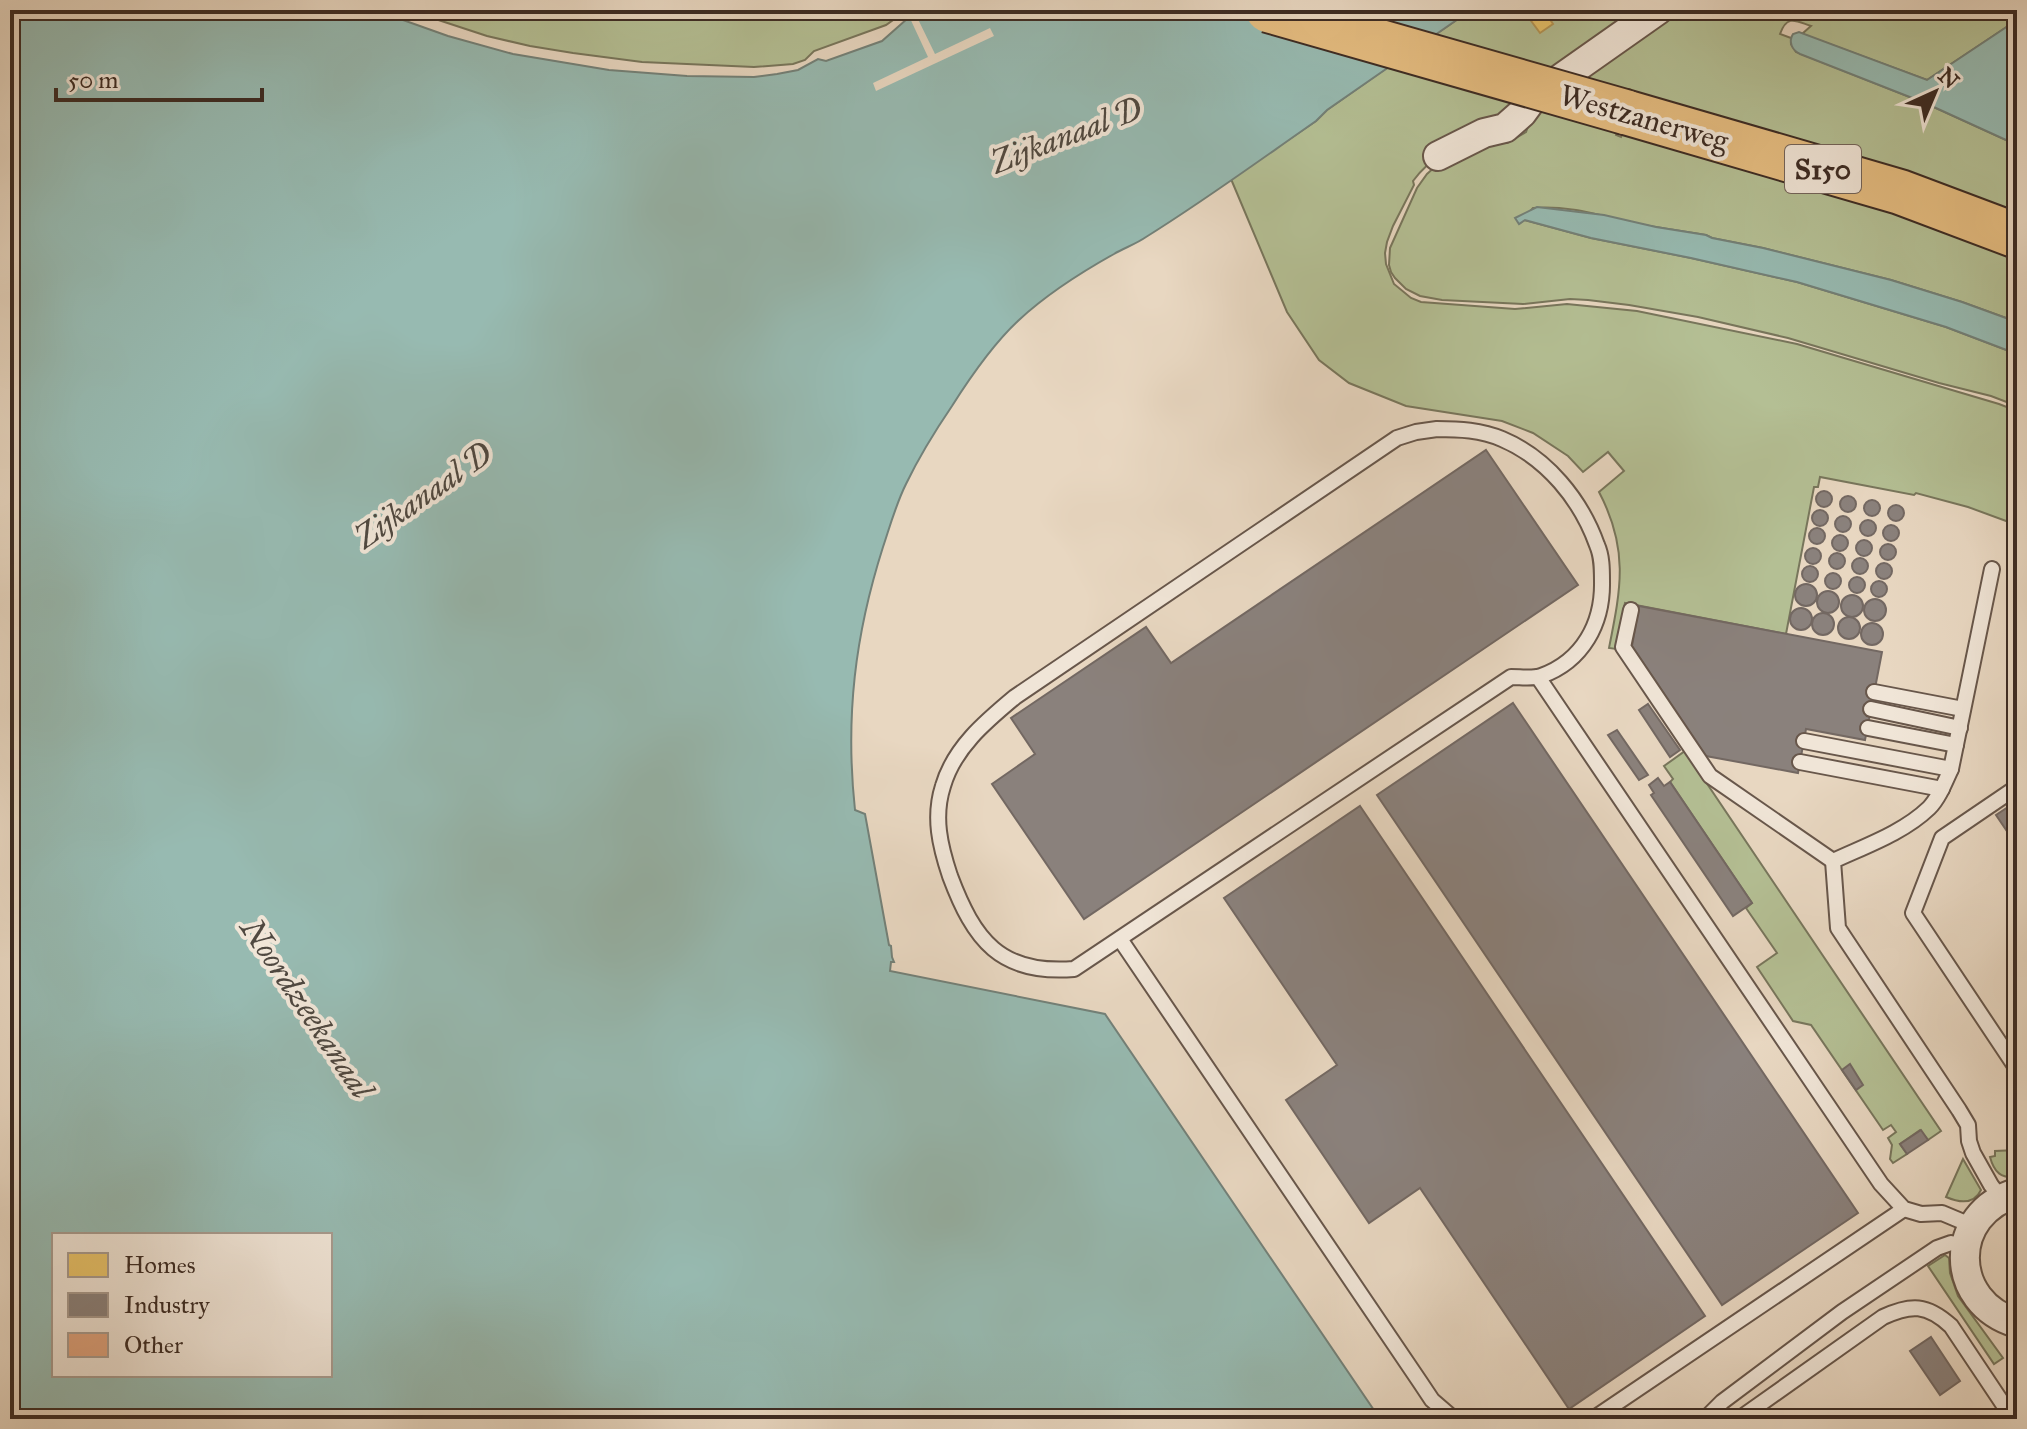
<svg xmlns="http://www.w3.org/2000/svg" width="2027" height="1429" font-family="'IM FELL Great Primer',serif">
<rect width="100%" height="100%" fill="#e8d7c1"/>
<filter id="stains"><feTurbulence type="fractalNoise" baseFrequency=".0025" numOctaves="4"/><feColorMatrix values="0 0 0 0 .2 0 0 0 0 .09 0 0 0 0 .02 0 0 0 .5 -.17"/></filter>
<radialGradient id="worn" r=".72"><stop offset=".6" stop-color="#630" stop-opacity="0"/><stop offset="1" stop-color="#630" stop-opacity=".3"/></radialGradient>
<!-- green -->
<g fill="#b4bf94" stroke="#78765c" stroke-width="2">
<path d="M 408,10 L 907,10 L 886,25 L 814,51 L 805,60 L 793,64 L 754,67 L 642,62 L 573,53 L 530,46 L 487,36 Z"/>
<path d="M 1471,10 L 1561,10 L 1567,17 L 1579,10 L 1646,10 L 1553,76 L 1426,41 Z"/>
<path d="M 1670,10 L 2017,10 L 2017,20 L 1927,80 L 1802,34 L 1811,26 C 1796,21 1787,14 1780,34 L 1791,38 L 1791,44 L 1796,52 L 1925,103 L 2017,145 L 2017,223 L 1576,76 Z"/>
<path d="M 1391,65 L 1519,101 L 1517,107 C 1486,126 1434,151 1413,181 L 1414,185 L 1393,226 L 1387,242 L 1385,253 L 1386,264 L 1394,284 L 1411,298 L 1421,302 L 1515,309 L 1567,304 L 1637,311 L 1797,344 L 1999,404 L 2017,411 L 2017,525 L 1968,507 L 1916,493 L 1914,495 L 1820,477 L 1818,487 L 1814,487 L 1786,634 L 1625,603 L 1616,649 L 1609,648 C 1621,588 1629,549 1599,492 L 1624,471 L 1608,452 L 1583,472 L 1568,456 L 1533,433 L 1502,421 L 1406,406 L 1349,383 L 1319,360 L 1287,312 L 1231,179 L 1316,121 L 1327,110 Z"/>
<path d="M 1535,106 L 1617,131 L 1616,135 L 1621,137 L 1623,131 L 1970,234 L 2017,262 L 2017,322 L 1962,302 L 1891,280 L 1763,248 L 1712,238 L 1706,235 C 1689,232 1673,230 1656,227 C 1616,221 1574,204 1533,208 L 1519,224 L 1524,220 L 1591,238 L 1691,258 L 1797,282 L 1946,327 L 2017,354 L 2017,406 L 1991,396 L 1939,383 L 1788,338 L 1698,317 L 1629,305 L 1588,300 L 1570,299 L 1523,304 L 1442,300 L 1420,296 L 1406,289 L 1395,278 L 1391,272 L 1389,265 L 1390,248 L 1417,188 L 1427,174 L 1437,165 L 1481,143 L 1507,143 L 1526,132 Z"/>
<path d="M 1685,751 L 1941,1131 L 1928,1140 L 1920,1130 L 1900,1144 L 1907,1154 L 1893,1163 L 1890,1159 L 1892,1145 L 1888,1138 L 1896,1132 L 1891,1125 L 1883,1130 L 1811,1025 L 1793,1021 L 1757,967 L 1777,953 L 1746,908 L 1752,903 L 1670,782 L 1673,779 L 1664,766 Z"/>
<path d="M 2017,1150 L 2017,1177 C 2001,1179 1994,1172 1990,1157 L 1995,1156 L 1995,1151 Z"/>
<path d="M 1963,1159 L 1981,1190 C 1974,1205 1960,1203 1946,1197 Z"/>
<path d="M 1945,1255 L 1949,1258 L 1950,1273 L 1958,1296 L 2003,1358 L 1994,1364 L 1928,1266 Z"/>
</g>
<!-- water -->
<g fill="#97bab1" stroke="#738179" stroke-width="2" fill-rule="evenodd">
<path d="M 10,10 L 375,10 L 448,36 L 513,54 L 609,70 L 687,76 L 754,77 L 777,74 L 798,70 L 818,59 L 826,61 L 882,41 L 908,18 L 925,10 L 1471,10 L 1327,110 L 1316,121 C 1260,160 1204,201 1146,237 C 1136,244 1124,248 1114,254 C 1080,273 1047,294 1019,320 C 993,344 971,376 952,406 C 935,431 919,457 906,484 C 896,504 890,526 883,547 C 855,635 845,717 855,810 L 865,814 L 889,945 L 891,946 L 892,957 L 894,962 L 891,962 L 890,971 L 1105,1014 L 1380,1419 L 10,1419 ZM 54,1235 L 330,1235 L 330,1375 L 54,1375 Z"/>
<path d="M 2017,20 L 2017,145 L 1925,103 L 1800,54 C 1792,50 1788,42 1793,34 L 1799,32 L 1927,80 Z"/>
<path d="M 1537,207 L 1604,215 L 1656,227 L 1706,235 L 1712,238 L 1763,248 L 1891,280 L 1962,302 L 2017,322 L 2017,354 L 1946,327 L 1797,282 L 1691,258 L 1591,238 L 1525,220 L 1519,224 L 1515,218 Z"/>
</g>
<!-- pier -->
<path fill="#e8d7c1" d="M 914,11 L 935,54 L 990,28 L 994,36 L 876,91 L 873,83 L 928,57 L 908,14 Z"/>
<!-- homes -->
<path fill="#e9c46a" stroke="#b59655" stroke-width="2" d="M 1531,10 L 1544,10 L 1553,24 L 1540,33 L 1526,14 Z"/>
<!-- industry -->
<g fill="#8a817c" stroke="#736862" stroke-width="2">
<path d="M 1486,450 L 1578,585 L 1084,919 L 992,784 L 1035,754 L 1011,718 L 1146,627 L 1171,663 Z"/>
<circle cx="1824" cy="499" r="8"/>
<circle cx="1848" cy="504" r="8"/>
<circle cx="1872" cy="508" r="8"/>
<circle cx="1896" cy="513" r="8"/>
<circle cx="1820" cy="518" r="8"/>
<circle cx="1843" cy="524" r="8"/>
<circle cx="1868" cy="528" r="8"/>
<circle cx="1891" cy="533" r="8"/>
<circle cx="1817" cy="536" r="8"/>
<circle cx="1840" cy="543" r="8"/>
<circle cx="1864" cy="548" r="8"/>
<circle cx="1888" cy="552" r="8"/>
<circle cx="1813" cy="556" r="8"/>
<circle cx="1837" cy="561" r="8"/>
<circle cx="1860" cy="566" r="8"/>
<circle cx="1884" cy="571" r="8"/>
<circle cx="1810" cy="574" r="8"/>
<circle cx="1833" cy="581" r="8"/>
<circle cx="1857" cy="585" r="8"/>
<circle cx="1879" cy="589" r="8"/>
<circle cx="1806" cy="595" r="11"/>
<circle cx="1828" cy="602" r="11"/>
<circle cx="1852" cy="606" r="11"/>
<circle cx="1875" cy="610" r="11"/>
<path d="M 1639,606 L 1882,652 L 1865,740 L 1806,729 L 1798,773 L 1706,756 L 1632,646 Z"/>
<circle cx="1801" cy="619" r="11"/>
<circle cx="1823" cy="624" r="11"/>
<circle cx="1849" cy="628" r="11"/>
<circle cx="1872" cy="634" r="11"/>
<path d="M 1513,703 L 1858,1213 L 1722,1305 L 1377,795 Z"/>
<path d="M 1648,704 L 1680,750 L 1670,757 L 1639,710 Z"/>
<path d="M 1617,730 L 1648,775 L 1639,780 L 1608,735 Z"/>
<path d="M 1658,778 L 1664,786 L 1670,782 L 1752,903 L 1733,916 L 1651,795 L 1654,793 L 1649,785 Z"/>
<path d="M 2017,801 L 2017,846 L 1996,815 Z"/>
<path d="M 1360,806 L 1705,1316 L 1569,1409 L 1420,1188 L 1369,1223 L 1286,1100 L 1337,1065 L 1224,898 Z"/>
<path d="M 1850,1064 L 1863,1085 L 1856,1090 L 1842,1070 Z"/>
<path d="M 1921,1130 L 1928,1140 L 1907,1154 L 1900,1144 Z"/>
<path d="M 1931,1337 L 1960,1381 L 1940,1395 L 1910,1351 Z"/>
</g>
<!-- building -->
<path fill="#dfa37e" stroke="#3d2c24" stroke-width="2" d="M 1216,10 L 1233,10 L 1218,20 L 1207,16 Z"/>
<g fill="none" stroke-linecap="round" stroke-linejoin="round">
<defs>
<g id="service">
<path d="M 1437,429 C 1459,429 1481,430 1502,439 C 1547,458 1581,500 1597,545 C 1602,556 1602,569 1602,581 C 1603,623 1583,661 1541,676 C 1532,679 1521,677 1511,677 L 1074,969 C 1000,975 974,940 950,876 C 940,846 933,817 943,786 C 954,748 985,722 1015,697 L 1397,438 L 1416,432 Z"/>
<path d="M 1992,569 L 1951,769 C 1945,782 1939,798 1929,808 C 1903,833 1865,846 1833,861 L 1838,928 L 1959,1110 L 1968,1125 L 1969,1141 L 1973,1153 L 1991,1185 L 2001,1198"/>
<path d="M 1631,610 L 1623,647 L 1710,776 L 1833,861"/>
<path d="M 1538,677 L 1881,1184 L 1904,1209 L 1921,1214 L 1942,1213 L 1973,1226"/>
<path d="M 1874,692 L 1963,709"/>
<path d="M 1871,709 L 1960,728"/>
<path d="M 1868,728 L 1956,745"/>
<path d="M 1804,741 L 1951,769"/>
<path d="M 1800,762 L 1942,789"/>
<path d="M 2017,787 L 1942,838 L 1913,913 L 2017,1069"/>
<path d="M 1120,939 L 1420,1382 L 1432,1400 L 1454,1419"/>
<path d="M 1593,1419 L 1904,1209"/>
<path d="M 1705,1419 L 1722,1402 L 1842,1312 L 1937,1248 L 1951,1243 L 1966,1246"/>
<path d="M 1739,1419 L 1883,1317 C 1911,1304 1927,1304 1951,1326 L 2013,1419"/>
</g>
<g id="minor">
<path d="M 1438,156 L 1484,133 L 1505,128 L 1522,113 L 1533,98 L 1658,10"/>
<path d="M 2017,1193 C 1947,1213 1948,1303 2017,1323"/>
</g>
<path id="primary" d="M 1625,112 L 1900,192 L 2017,236"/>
</defs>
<!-- service casing -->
<use href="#service" stroke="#68574b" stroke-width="18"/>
<!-- minor casing -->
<use href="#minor" stroke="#68574b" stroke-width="32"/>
<!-- primary casing -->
<use href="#primary" stroke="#3d2c24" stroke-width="48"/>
<!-- service -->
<use href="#service" stroke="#f0e5d7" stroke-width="14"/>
<!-- minor -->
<use href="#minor" stroke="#f0e5d7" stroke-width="28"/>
<!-- primary -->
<use href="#primary" stroke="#e4bc80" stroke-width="44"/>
<defs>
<path id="primary-bridge" d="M 1268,10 L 1625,112"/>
</defs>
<!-- primary-bridge casing -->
<use href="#primary-bridge" stroke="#3d2c24" stroke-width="48" stroke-linecap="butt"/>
<!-- primary-bridge -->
<use href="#primary-bridge" stroke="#e4bc80" stroke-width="44"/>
</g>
<g text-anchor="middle" stroke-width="8" stroke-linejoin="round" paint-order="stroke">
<!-- shield labels -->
<rect fill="#f0e5d7" stroke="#73645a" stroke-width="2" x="1785" y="145" width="76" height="48" rx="6"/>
<g font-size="28" font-weight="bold" fill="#3d2c24">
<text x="1823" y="179">S150</text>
</g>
<!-- street labels -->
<g font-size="30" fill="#3d2c24" stroke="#f0e5d7">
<text transform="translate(1644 118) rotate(16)" y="10">Westzanerweg</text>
</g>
<!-- water labels -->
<g font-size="32" font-style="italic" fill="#4f4840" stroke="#f0e5d7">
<text transform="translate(1066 135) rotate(-21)" y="11">Zijkanaal D</text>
<text transform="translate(423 495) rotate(-35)" y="11">Zijkanaal D</text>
<text transform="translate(307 1008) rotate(56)" y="11">Noordzeekanaal</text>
</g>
</g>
<!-- margin -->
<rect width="2027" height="1429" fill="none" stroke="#e8d7c1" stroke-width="40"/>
<rect x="12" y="12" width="2003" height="1405" fill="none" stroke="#3d2c24" stroke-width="4"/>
<rect x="20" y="20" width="1987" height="1389" fill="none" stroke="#3d2c24" stroke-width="2"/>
<!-- legend -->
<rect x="52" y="1233" width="280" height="144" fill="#f0e5d7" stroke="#a89b8f" stroke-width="2"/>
<rect x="68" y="1253" width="40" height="24" fill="#e9c46a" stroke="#a89b8f" stroke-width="2"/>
<text x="124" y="1273" font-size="24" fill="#3d2c24">Homes</text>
<rect x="68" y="1293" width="40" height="24" fill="#8a817c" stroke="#a89b8f" stroke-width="2"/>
<text x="124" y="1313" font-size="24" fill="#3d2c24">Industry</text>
<rect x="68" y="1333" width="40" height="24" fill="#dfa37e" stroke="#a89b8f" stroke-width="2"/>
<text x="124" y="1353" font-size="24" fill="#3d2c24">Other</text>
<!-- north arrow -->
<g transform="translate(1935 92) rotate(44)" stroke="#f0e5d7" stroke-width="6" paint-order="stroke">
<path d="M0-6L14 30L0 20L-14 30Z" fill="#3d2c24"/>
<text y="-12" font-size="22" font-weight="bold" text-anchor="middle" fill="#3d2c24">N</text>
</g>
<!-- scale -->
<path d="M56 88v12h206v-12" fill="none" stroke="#3d2c24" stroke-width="4"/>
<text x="68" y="88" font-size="24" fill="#3d2c24" stroke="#f0e5d7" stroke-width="6" paint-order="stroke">50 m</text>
<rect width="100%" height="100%" filter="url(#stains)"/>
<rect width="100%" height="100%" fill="url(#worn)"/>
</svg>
